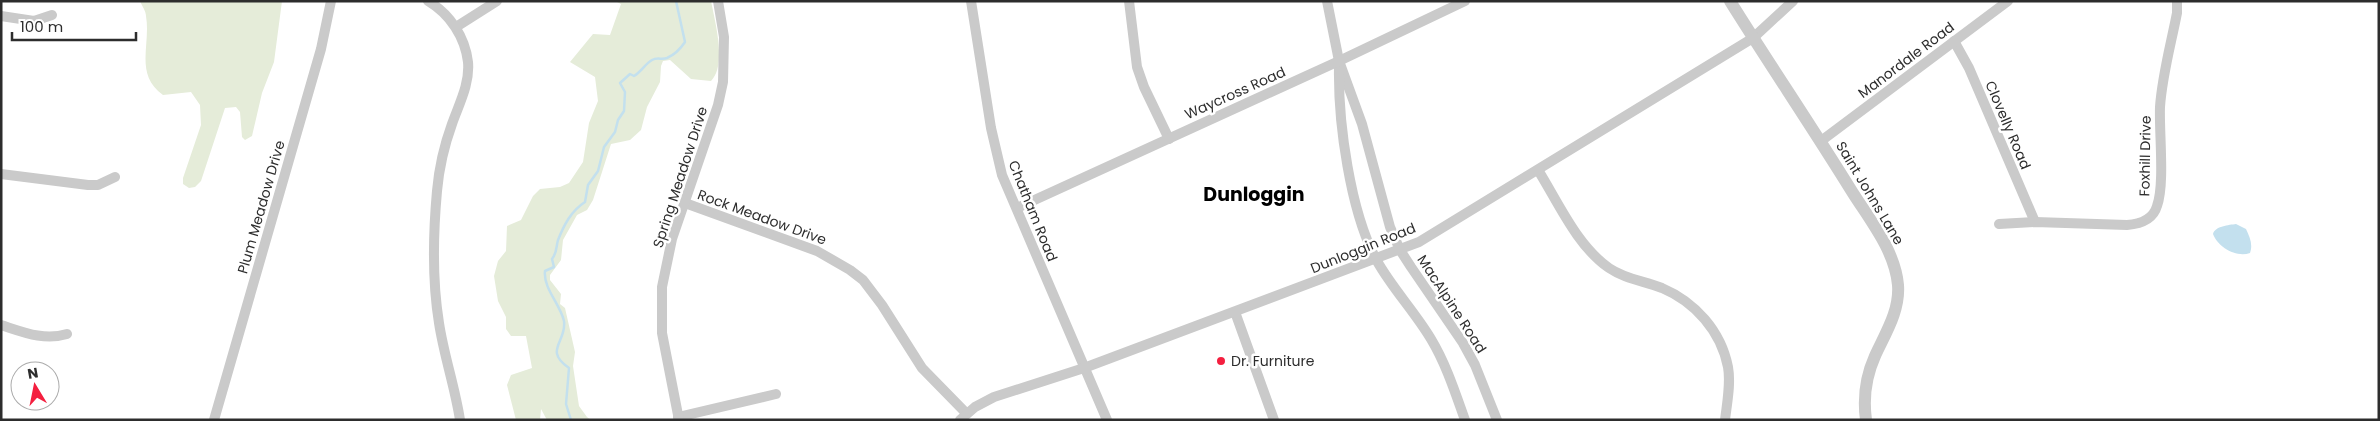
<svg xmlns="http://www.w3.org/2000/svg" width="2380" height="421" font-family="Poppins,sans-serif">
<rect width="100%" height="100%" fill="#fff"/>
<!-- green -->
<g fill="#e5ecd9">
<path d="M 140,1 L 282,1 L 274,62 L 262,93 L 252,136 L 245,140 L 242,137 L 240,112 L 236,107 L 225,108 L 201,181 L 195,187 L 189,188 L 183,184 L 183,178 L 201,125 L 200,105 L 191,92 L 163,95 C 134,74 151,45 146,16 C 146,11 142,6 140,1 Z"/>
<path d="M 615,1 L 711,1 C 715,22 727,65 711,81 L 691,79 L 670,60 L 663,61 L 661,66 L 660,82 L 647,107 L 641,130 L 630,140 L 611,144 L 593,200 L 587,210 L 577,215 L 563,240 L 561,260 L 550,275 L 550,280 L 561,294 L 560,304 L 565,308 L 575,352 L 573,366 L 579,406 L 587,417 L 591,420 L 547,420 L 541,409 L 540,420 L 516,420 L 507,385 L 511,375 L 532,368 L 526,336 L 511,336 L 506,329 L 506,317 L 498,301 L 494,276 L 498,261 L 506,251 L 507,226 L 521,220 L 533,196 L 540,189 L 560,187 L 569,183 L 583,162 L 589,123 L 598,101 L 595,77 L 570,62 L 593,34 L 610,35 L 621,4 Z"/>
</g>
<!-- water -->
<path fill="#c3e0ee" d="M 2236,224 L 2246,229 C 2250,238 2253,244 2250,253 C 2236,258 2218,247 2213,234 C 2215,226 2229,225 2236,224 Z"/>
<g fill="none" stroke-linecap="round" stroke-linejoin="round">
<!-- stream -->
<path stroke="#c3e0ee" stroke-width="2.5" d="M 571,420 L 566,404 L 569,368 C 543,350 567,342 564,321 C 560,304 543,288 545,271 L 554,267 L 552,259 C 557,253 556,247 558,240 C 564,225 571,211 585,202 L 588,185 L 598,171 L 604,147 L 615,132 L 618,120 L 624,111 L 625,92 L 620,83 L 630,74 L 634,76 C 642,71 645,64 652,60 C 657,57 662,60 667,58 C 674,55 681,48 685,42 L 676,1"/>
<!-- minor -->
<g stroke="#cacaca" stroke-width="10">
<path d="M 428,1 C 450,14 465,37 468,62 C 470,84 459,104 452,124 C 444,146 439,168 437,191 C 433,235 432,280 439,323 C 444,356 455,387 460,420"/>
<path d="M 971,1 L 991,128 L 1002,175 L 1107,420"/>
<path d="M 1129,1 L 1137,67 L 1144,87 L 1169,139"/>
<path d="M 1327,1 L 1339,61 L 1362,124 L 1390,227 L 1400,250 L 1411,267 L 1463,343 L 1475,365 L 1497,420"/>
<path d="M 1,16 L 34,21 L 52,15"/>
<path d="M 456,27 L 497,1"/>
<path d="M 1954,41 L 1969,68 L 2035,222"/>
<path d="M 1339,67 C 1338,122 1350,212 1377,261 C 1392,288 1415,312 1431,339 C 1446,364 1455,392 1465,420"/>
<path d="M 1821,141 L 2008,1"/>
<path d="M 1538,170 C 1558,202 1577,246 1609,268 C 1625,279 1644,281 1662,288 C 1695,302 1721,331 1728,367 C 1731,384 1727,403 1725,420"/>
<path d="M 1,174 L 88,185 L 98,185 L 115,177"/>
<path d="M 685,203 L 817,251 L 850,270 L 863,280 L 882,305 L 922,368 L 966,413"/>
<path d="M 1017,208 L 1339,61 L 1465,1"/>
<path d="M 1999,224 L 2035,222 L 2127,225 C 2140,224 2153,220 2157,206 C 2165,184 2159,133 2160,107 C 2162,76 2171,44 2177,13 L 2177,1"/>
<path d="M 1235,312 L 1274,420"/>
<path d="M 1,325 C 23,332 44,341 67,334"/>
<path d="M 678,417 L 776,394"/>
<path d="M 214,420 L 321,49 L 331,1"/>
<path d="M 679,420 L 662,333 L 662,287 L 672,239 L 718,105 L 723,82 L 724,37 L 718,1"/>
<path d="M 960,420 L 975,407 L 994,397 L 1084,368 L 1419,242 L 1753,38 L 1793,1"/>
</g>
<!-- tertiary -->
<path stroke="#cacaca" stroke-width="12" d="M 1730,1 C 1770,65 1812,127 1851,190 C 1869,219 1895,250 1898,285 C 1900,311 1885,334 1875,356 C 1866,376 1863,398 1866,420"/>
</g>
<!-- markers -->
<circle fill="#f41f3f" stroke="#fff" stroke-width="2" cx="1221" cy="361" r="5"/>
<g text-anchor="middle" stroke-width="5" stroke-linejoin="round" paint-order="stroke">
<!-- street labels -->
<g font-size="14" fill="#2d2d2d" stroke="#fff">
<text transform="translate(1906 60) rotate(-37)" y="5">Manordale Road</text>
<text transform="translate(1235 93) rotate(-24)" y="5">Waycross Road</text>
<text transform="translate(2008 125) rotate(67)" y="5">Clovelly Road</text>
<text transform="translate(2145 156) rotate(-89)" y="5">Foxhill Drive</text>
<text transform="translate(680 177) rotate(-72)" y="5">Spring Meadow Drive</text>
<text transform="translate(1870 193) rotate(59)" y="5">Saint Johns Lane</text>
<text transform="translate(261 207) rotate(-74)" y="5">Plum Meadow Drive</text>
<text transform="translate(1033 211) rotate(68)" y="5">Chatham Road</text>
<text transform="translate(762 217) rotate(20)" y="5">Rock Meadow Drive</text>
<text transform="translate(1363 248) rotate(-22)" y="5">Dunloggin Road</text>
<text transform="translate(1452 304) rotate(57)" y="5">MacAlpine Road</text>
</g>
<!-- poi labels -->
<g font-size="14" fill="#2d2d2d" stroke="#fff" text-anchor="start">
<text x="1231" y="366">Dr. Furniture</text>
</g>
<!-- district labels -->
<g font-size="19" font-weight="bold" fill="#000" stroke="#fff">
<text x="1254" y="201">Dunloggin</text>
</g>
</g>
<!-- border -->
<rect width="2380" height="421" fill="none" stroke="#2d2d2d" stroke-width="5"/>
<!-- north arrow -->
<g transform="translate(35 386) rotate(350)"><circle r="24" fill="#ffffff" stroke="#ababab"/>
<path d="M0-4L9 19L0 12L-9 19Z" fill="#f41f3f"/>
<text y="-8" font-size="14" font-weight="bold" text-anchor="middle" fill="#2d2d2d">N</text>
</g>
<!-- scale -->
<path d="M12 32v8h124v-8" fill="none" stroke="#2d2d2d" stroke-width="2.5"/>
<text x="20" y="32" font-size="15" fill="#2d2d2d" stroke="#ffffff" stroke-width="4" paint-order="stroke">100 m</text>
</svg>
